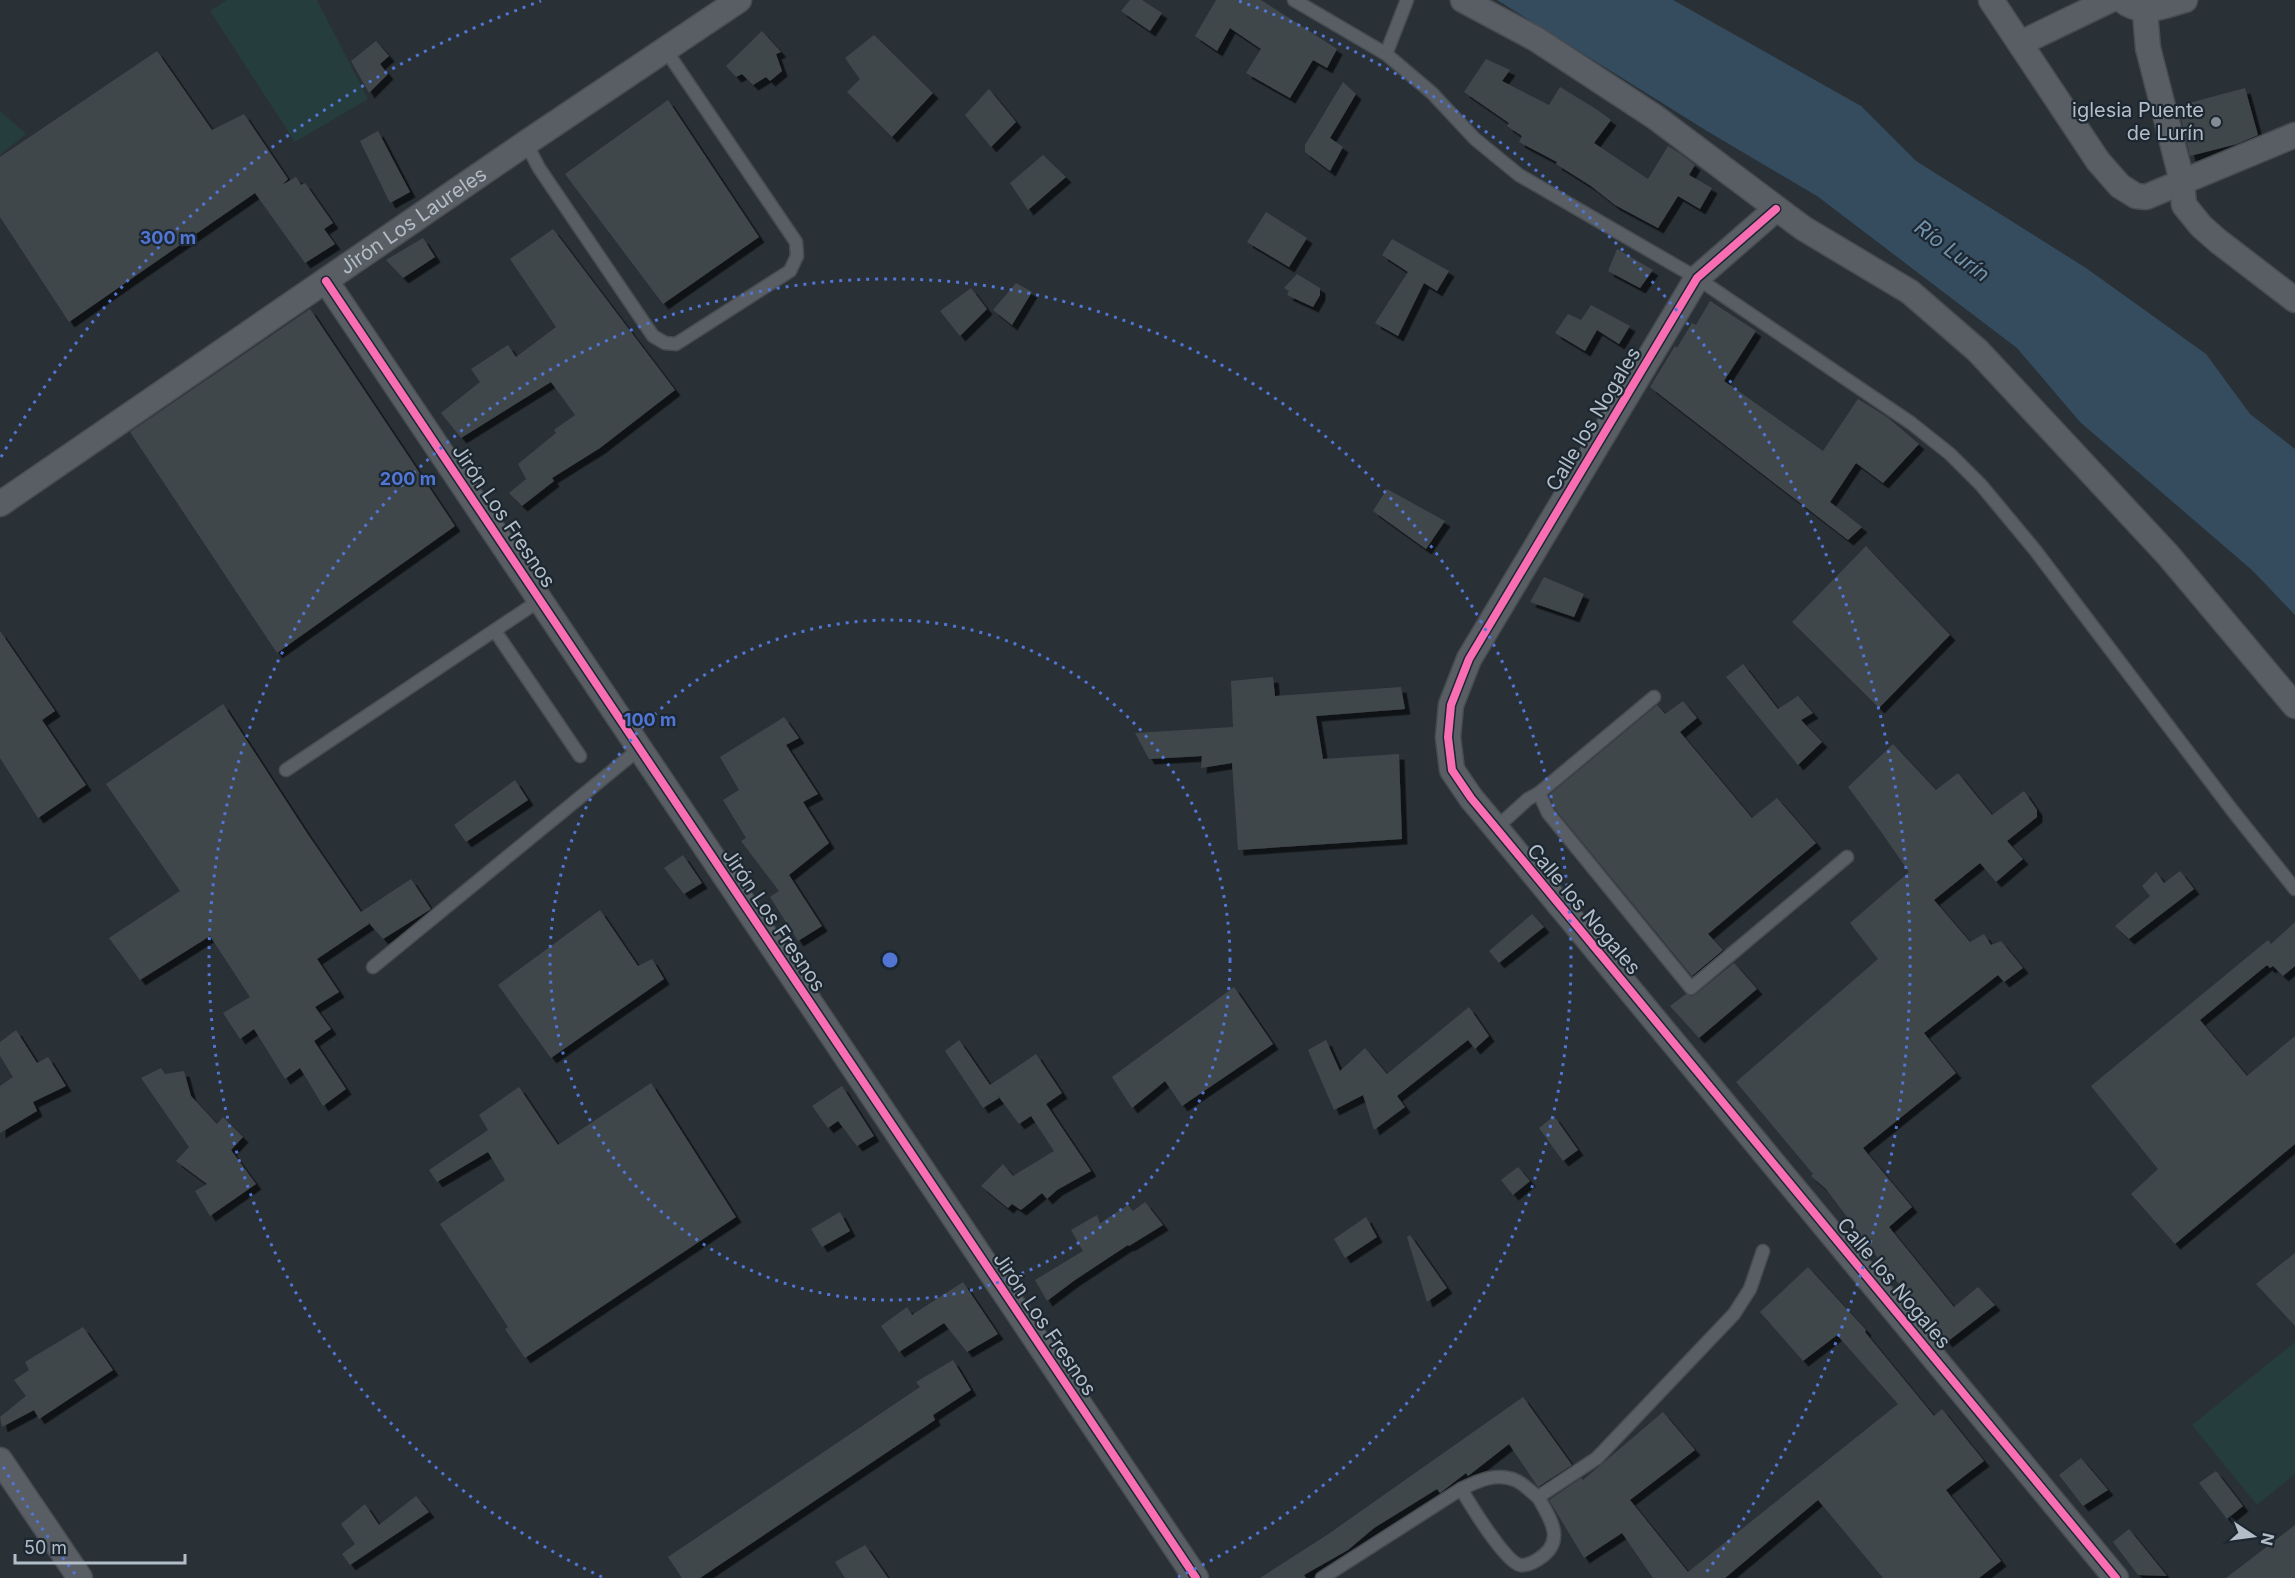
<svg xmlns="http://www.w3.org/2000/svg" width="2295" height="1578" font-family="Inter,sans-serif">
<defs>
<filter id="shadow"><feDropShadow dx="5.5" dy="5.5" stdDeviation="0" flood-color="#0009"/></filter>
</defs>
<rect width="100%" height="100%" fill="#293036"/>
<!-- park -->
<g fill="#263d3d">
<path d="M 227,0 L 317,0 L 368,99 L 295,142 L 210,11 Z"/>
<path d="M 0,111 L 26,134 L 0,155 Z"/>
<path d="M 2295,1342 L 2295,1474 L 2257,1505 L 2192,1425 Z"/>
</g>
<!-- water -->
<path fill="#354c5f" d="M 1497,0 L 1673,0 L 1861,106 L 1916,161 L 2086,268 L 2206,354 L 2250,414 L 2295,449 L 2295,615 L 2253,571 L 2080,422 L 2017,348 L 1817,196 L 1707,131 Z"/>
<!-- building -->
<g fill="#41474c" filter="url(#shadow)">
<path d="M 1130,0 L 1142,0 L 1162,13 L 1150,31 L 1121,11 Z"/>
<path d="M 1216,0 L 1261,0 L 1337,49 L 1327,68 L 1313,60 L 1290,98 L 1246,73 L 1261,49 L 1230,28 L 1217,51 L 1195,36 Z"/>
<path d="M 762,31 L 781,52 L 776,54 L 782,71 L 770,81 L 766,77 L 753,85 L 742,74 L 736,77 L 726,66 Z"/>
<path d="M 874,35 L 933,93 L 892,137 L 847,92 L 860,79 L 845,58 Z"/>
<path d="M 376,41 L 389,56 L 380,64 L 388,74 L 369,93 L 351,61 Z"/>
<path d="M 157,51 L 212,130 L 244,114 L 288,179 L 282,185 L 296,177 L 301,185 L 305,183 L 333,223 L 324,229 L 335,244 L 305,263 L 255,193 L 69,322 L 0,217 L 0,157 Z"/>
<path d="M 1486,59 L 1510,70 L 1502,81 L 1549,105 L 1560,87 L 1596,109 L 1611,120 L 1594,143 L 1648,179 L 1668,146 L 1681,154 L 1695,165 L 1689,175 L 1712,188 L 1700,209 L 1678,196 L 1658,228 L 1615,205 L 1591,186 L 1556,164 L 1557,162 L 1519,142 L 1522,136 L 1507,126 L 1509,123 L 1464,92 Z"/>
<path d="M 1343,82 L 1356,94 L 1330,138 L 1343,147 L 1330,171 L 1305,152 L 1305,145 Z"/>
<path d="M 2245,88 L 2258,135 L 2237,144 L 2190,156 L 2178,106 Z"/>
<path d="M 989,89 L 1016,122 L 991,147 L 965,115 Z"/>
<path d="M 668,100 L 759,237 L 663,304 L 565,174 Z"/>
<path d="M 378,131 L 410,192 L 390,203 L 360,141 Z"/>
<path d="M 1043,155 L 1066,177 L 1028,210 L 1010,183 Z"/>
<path d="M 1266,212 L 1307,238 L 1289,267 L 1247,242 Z"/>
<path d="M 553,229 L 675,390 L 600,448 L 552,478 L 554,481 L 522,506 L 509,493 L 526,479 L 518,464 L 556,433 L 554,430 L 575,415 L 551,382 L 461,438 L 441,413 L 480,382 L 471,369 L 508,345 L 516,357 L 556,327 L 510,259 Z"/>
<path d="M 423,238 L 435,257 L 403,278 L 386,260 Z"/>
<path d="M 1392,239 L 1449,271 L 1437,291 L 1424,283 L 1398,336 L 1375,323 L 1408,272 L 1382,255 Z"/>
<path d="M 1617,249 L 1653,270 L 1640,288 L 1608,271 Z"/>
<path d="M 1297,274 L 1320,288 L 1320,295 L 1313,307 L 1287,295 L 1289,291 L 1284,288 Z"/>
<path d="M 1016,283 L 1032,292 L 1012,325 L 993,310 Z"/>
<path d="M 971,288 L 987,309 L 960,336 L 940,311 Z"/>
<path d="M 1710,301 L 1756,331 L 1724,381 L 1823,451 L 1858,399 L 1887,417 L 1919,444 L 1883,483 L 1856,463 L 1830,502 L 1862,527 L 1848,540 L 1650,387 L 1675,346 L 1677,348 L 1692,323 L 1696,325 Z"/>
<path d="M 1591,305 L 1630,326 L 1619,344 L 1597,330 L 1585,351 L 1555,333 L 1568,314 L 1581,320 Z"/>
<path d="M 310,309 L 455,526 L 277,653 L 130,432 Z"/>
<path d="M 1387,489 L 1445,521 L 1426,549 L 1373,511 Z"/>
<path d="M 1866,546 L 1950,635 L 1879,708 L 1792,622 Z"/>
<path d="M 1544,577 L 1584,594 L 1574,617 L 1530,602 Z"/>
<path d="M 0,631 L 55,711 L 42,720 L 86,785 L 38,818 L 0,758 Z"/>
<path d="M 1743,664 L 1778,709 L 1798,696 L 1813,713 L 1801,720 L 1822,742 L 1798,765 L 1726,677 Z"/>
<path d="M 1273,677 L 1275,696 L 1401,687 L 1405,709 L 1316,716 L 1323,759 L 1399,754 L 1402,839 L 1238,850 L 1232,763 L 1201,768 L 1202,756 L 1149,759 L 1135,733 L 1233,727 L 1231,681 Z"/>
<path d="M 1683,701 L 1697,718 L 1680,732 L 1752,818 L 1777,798 L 1816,843 L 1708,934 L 1723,950 L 1692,976 L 1555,809 L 1549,795 L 1657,705 L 1665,714 Z"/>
<path d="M 223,704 L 307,833 L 361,912 L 411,879 L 431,909 L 383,939 L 368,922 L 369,924 L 317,959 L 339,992 L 315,1007 L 331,1029 L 314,1041 L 346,1089 L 323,1106 L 300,1068 L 285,1079 L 254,1029 L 240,1039 L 223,1013 L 250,997 L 210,936 L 140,980 L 109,938 L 180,891 L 106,784 Z"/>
<path d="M 784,717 L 799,738 L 786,745 L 818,794 L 803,802 L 829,843 L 789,875 L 822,926 L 798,941 L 770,897 L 779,891 L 741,841 L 746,838 L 723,800 L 739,790 L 720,757 Z"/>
<path d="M 1893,744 L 1936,790 L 1958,773 L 1992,815 L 2024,791 L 2037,810 L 2037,817 L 2007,841 L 2023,859 L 1996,882 L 1980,863 L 1934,900 L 1970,942 L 1984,934 L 1991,945 L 2001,941 L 2023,968 L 2004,982 L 1998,975 L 1924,1033 L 1956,1073 L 1863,1148 L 1912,1207 L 1889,1227 L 1954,1307 L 1978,1287 L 1995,1305 L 1947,1342 L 1884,1266 L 1826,1189 L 1811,1176 L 1813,1174 L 1736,1082 L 1878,959 L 1850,923 L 1909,872 L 1882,833 L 1848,787 Z"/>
<path d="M 515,780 L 528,800 L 466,842 L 454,825 Z"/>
<path d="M 683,855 L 702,883 L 684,894 L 664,868 Z"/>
<path d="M 2180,871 L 2194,889 L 2129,939 L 2115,926 L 2150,896 L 2142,886 L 2156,872 L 2164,883 Z"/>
<path d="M 600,910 L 638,966 L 652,959 L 664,979 L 551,1058 L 498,985 Z"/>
<path d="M 1532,914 L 1544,927 L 1499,963 L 1489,951 Z"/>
<path d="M 2295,922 L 2295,966 L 2283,976 L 2273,966 L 2270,968 L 2267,965 L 2200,1020 L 2247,1076 L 2295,1036 L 2295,1144 L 2175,1244 L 2131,1194 L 2158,1169 L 2091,1086 L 2268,940 L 2271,944 Z"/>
<path d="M 1734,963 L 1757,989 L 1699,1038 L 1670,1006 L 1686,994 L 1692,996 L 1696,994 Z"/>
<path d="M 1234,987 L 1273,1044 L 1182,1106 L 1165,1081 L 1132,1108 L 1112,1077 Z"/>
<path d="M 1469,1007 L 1489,1036 L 1475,1049 L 1468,1040 L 1397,1096 L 1405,1107 L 1374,1130 L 1363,1095 L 1334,1110 L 1308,1050 L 1326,1040 L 1340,1071 L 1365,1048 L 1387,1074 Z"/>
<path d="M 16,1030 L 37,1063 L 48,1057 L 66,1086 L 33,1102 L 37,1111 L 0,1133 L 0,1086 L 13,1077 L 0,1056 L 0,1042 Z"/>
<path d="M 959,1040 L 990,1085 L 1036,1054 L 1062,1093 L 1046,1104 L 1091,1171 L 1057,1190 L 1047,1199 L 1042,1193 L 1021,1210 L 1012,1204 L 1008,1208 L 981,1186 L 1003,1164 L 1013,1176 L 1054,1151 L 1031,1116 L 1019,1124 L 996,1093 L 999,1098 L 983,1108 L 945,1051 Z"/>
<path d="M 161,1068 L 165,1074 L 184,1071 L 191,1096 L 217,1124 L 223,1117 L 243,1137 L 231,1150 L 256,1184 L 210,1216 L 195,1191 L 207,1184 L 176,1161 L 189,1147 L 141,1078 Z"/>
<path d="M 651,1083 L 736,1217 L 525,1358 L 505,1329 L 508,1327 L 440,1224 L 505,1180 L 488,1152 L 437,1182 L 429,1170 L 488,1130 L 479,1115 L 519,1087 L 558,1145 Z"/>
<path d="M 842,1086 L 874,1136 L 857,1146 L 838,1121 L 828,1128 L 812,1106 Z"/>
<path d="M 1554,1116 L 1578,1150 L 1563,1161 L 1539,1128 Z"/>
<path d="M 1518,1167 L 1530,1181 L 1513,1195 L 1501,1180 Z"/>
<path d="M 1145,1202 L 1163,1225 L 1129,1246 L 1128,1245 L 1075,1280 L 1047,1301 L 1035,1280 L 1083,1251 L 1071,1230 L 1097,1215 L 1100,1223 L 1128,1205 L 1133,1211 Z"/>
<path d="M 840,1212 L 850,1231 L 822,1247 L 811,1229 Z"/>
<path d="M 1366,1217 L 1377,1237 L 1345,1258 L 1334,1239 Z"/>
<path d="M 1410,1235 L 1447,1288 L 1427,1302 L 1407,1237 Z"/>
<path d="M 2295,1253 L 2295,1326 L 2256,1284 Z"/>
<path d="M 1808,1267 L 1866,1330 L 1865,1332 L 1934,1416 L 1942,1409 L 1984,1461 L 1946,1490 L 2001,1561 L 1979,1578 L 1883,1578 L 1818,1500 L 1725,1578 L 1653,1578 L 1622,1533 L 1584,1558 L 1549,1500 L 1581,1478 L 1583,1480 L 1663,1412 L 1695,1450 L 1630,1500 L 1688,1572 L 1898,1404 L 1837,1335 L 1803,1361 L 1760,1312 Z"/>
<path d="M 963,1282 L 998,1334 L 967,1352 L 944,1323 L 899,1352 L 881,1326 L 907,1307 L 912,1315 Z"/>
<path d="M 83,1327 L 113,1370 L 39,1419 L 34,1410 L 2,1427 L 0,1417 L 26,1396 L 14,1380 L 29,1370 L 25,1362 Z"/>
<path d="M 953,1360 L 971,1390 L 933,1415 L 935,1420 L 700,1578 L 682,1578 L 668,1557 L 920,1387 L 916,1382 Z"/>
<path d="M 1523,1397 L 1572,1465 L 1538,1487 L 1509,1444 L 1468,1476 L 1466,1473 L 1440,1493 L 1437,1489 L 1374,1528 L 1348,1550 L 1304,1575 L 1306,1578 L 1260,1578 L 1327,1535 Z"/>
<path d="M 2081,1458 L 2108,1490 L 2083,1506 L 2059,1475 Z"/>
<path d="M 2216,1471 L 2243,1506 L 2227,1519 L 2199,1483 Z"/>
<path d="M 416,1496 L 429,1512 L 350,1565 L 342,1554 L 355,1544 L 341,1524 L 365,1504 L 379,1525 Z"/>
<path d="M 2295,1525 L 2295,1578 L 2226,1578 Z"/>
<path d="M 2129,1529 L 2167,1576 L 2138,1575 L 2113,1542 Z"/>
<path d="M 865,1545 L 888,1578 L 845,1578 L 835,1562 Z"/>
</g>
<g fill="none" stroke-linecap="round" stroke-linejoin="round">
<defs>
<g id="service">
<path d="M 1294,0 L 1386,54 L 1432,93 L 1475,139 L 1519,175 L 1697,278 L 1911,423 L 1950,454 L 1981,485 L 2035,550 L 2232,810 L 2295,889"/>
<path d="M 1386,54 L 1407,0"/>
<path d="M 526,143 L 539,168 L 653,336 L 665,343 L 676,344 L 790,271 L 797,256 L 796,242 L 665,49"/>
<path d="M 495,631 L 580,756"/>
<path d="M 286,770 L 540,600"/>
<path d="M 1539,793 L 1548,813 L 1691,988 L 1847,857"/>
<path d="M 1496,828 L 1528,799 L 1539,793 L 1654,697"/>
<path d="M 373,967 L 639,749"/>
<path d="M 1461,1489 C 1478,1481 1496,1472 1515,1480 C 1523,1483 1531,1492 1538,1497"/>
<path d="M 1322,1578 L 1461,1489 C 1470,1504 1505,1562 1520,1565 C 1526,1566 1532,1563 1537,1560 C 1567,1542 1551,1520 1538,1497 L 1597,1458 L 1734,1314 L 1750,1289 L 1763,1251"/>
</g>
<g id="minor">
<path d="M 1463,0 L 1536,39 L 1655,117 L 1803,228 L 1910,292 L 1978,351 L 2168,555 L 2295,706"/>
<path d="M 1991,0 L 2098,161 L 2120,186 L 2136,196 L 2146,197 L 2295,135"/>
<path d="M 2122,0 C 2142,17 2163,6 2185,0"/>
<path d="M 2144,0 L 2148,48 L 2182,181 L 2184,205 L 2201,226 L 2218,241 L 2295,300"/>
<path d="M 2021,43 L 2110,0"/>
<path d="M 1776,209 L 1697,278 L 1469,659 L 1451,705 L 1448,737 L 1452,770 L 1471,798 L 1496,828 L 2116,1578"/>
<path d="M 326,281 L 1196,1578"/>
<path id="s1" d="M 0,504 L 526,143 L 739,0"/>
<path d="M 0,1460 L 80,1578"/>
</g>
</defs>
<!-- service casing -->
<use href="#service" stroke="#474c51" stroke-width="15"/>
<!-- minor casing -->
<use href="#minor" stroke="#474c51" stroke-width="27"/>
<!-- service -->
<use href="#service" stroke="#595e64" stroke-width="12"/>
<!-- minor -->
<use href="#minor" stroke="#595e64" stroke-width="24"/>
<defs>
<g id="cycleway">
<path d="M 1776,209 L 1697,278 L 1469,659 L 1451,705 L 1448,737 L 1452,770 L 1471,798 L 1496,828 L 2116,1578"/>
<path d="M 326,281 L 1196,1578"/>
</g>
</defs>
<!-- cycleway casing -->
<use href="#cycleway" stroke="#1c2731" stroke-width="11"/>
<!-- cycleway -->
<use href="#cycleway" stroke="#f96db3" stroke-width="8"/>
</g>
<!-- distance rings -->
<g fill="none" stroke="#5175d2" stroke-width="3" stroke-dasharray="3 6">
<circle cx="890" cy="960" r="340"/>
<path d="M602 1577A681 681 0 1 1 1178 1577"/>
<path d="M75 1574A1021 1021 0 0 1 1 1463M1 457A1021 1021 0 0 1 541 1M1239 1A1021 1021 0 0 1 1705 1574"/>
</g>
<!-- markers -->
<circle fill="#828c95" stroke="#1c2731" stroke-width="2" cx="2216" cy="122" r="6"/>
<g text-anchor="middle" stroke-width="4.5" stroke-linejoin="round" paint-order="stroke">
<!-- poi labels -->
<g font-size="20" fill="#b2bdc8" stroke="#1c2731" text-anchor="end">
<text x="2204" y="117">iglesia Puente<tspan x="2204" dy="23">de Lurín</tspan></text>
</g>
<!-- street labels -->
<g font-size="20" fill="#b2bdc8" stroke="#1c2731">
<text dy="7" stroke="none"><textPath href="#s1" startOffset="501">Jirón Los Laureles</textPath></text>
<text transform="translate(1593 419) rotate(-59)" y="7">Calle los Nogales</text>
<text transform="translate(504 516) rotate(56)" y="7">Jirón Los Fresnos</text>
<text transform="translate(1584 909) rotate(50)" y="7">Calle los Nogales</text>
<text transform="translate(774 920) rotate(56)" y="7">Jirón Los Fresnos</text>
<text transform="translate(1894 1283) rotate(50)" y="7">Calle los Nogales</text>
<text transform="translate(1045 1324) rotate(56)" y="7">Jirón Los Fresnos</text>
</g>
<!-- water labels -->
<g font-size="21" font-style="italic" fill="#7292ab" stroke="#1c2731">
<text transform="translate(1952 251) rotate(37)" y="7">Río Lurín</text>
</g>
</g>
<circle cx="890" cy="960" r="9" fill="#5175d2" stroke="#1c2731" stroke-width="3"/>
<g font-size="18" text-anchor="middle" font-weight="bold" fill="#5175d2" stroke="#1c2731" stroke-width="4.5" stroke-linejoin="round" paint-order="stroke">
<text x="168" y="244">300 m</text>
<text x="408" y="485">200 m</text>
<text x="650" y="726">100 m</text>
</g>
<!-- north arrow -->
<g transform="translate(2253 1536) rotate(103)" stroke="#1c2731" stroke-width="4.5" paint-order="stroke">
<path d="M0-4.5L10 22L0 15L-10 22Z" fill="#b2bdc8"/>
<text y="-9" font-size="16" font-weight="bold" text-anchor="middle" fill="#b2bdc8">N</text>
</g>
<!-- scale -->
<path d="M15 1554v9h170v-9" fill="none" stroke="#b2bdc8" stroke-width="3"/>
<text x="24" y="1554" font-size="18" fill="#b2bdc8" stroke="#1c2731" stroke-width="4.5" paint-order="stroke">50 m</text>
</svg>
